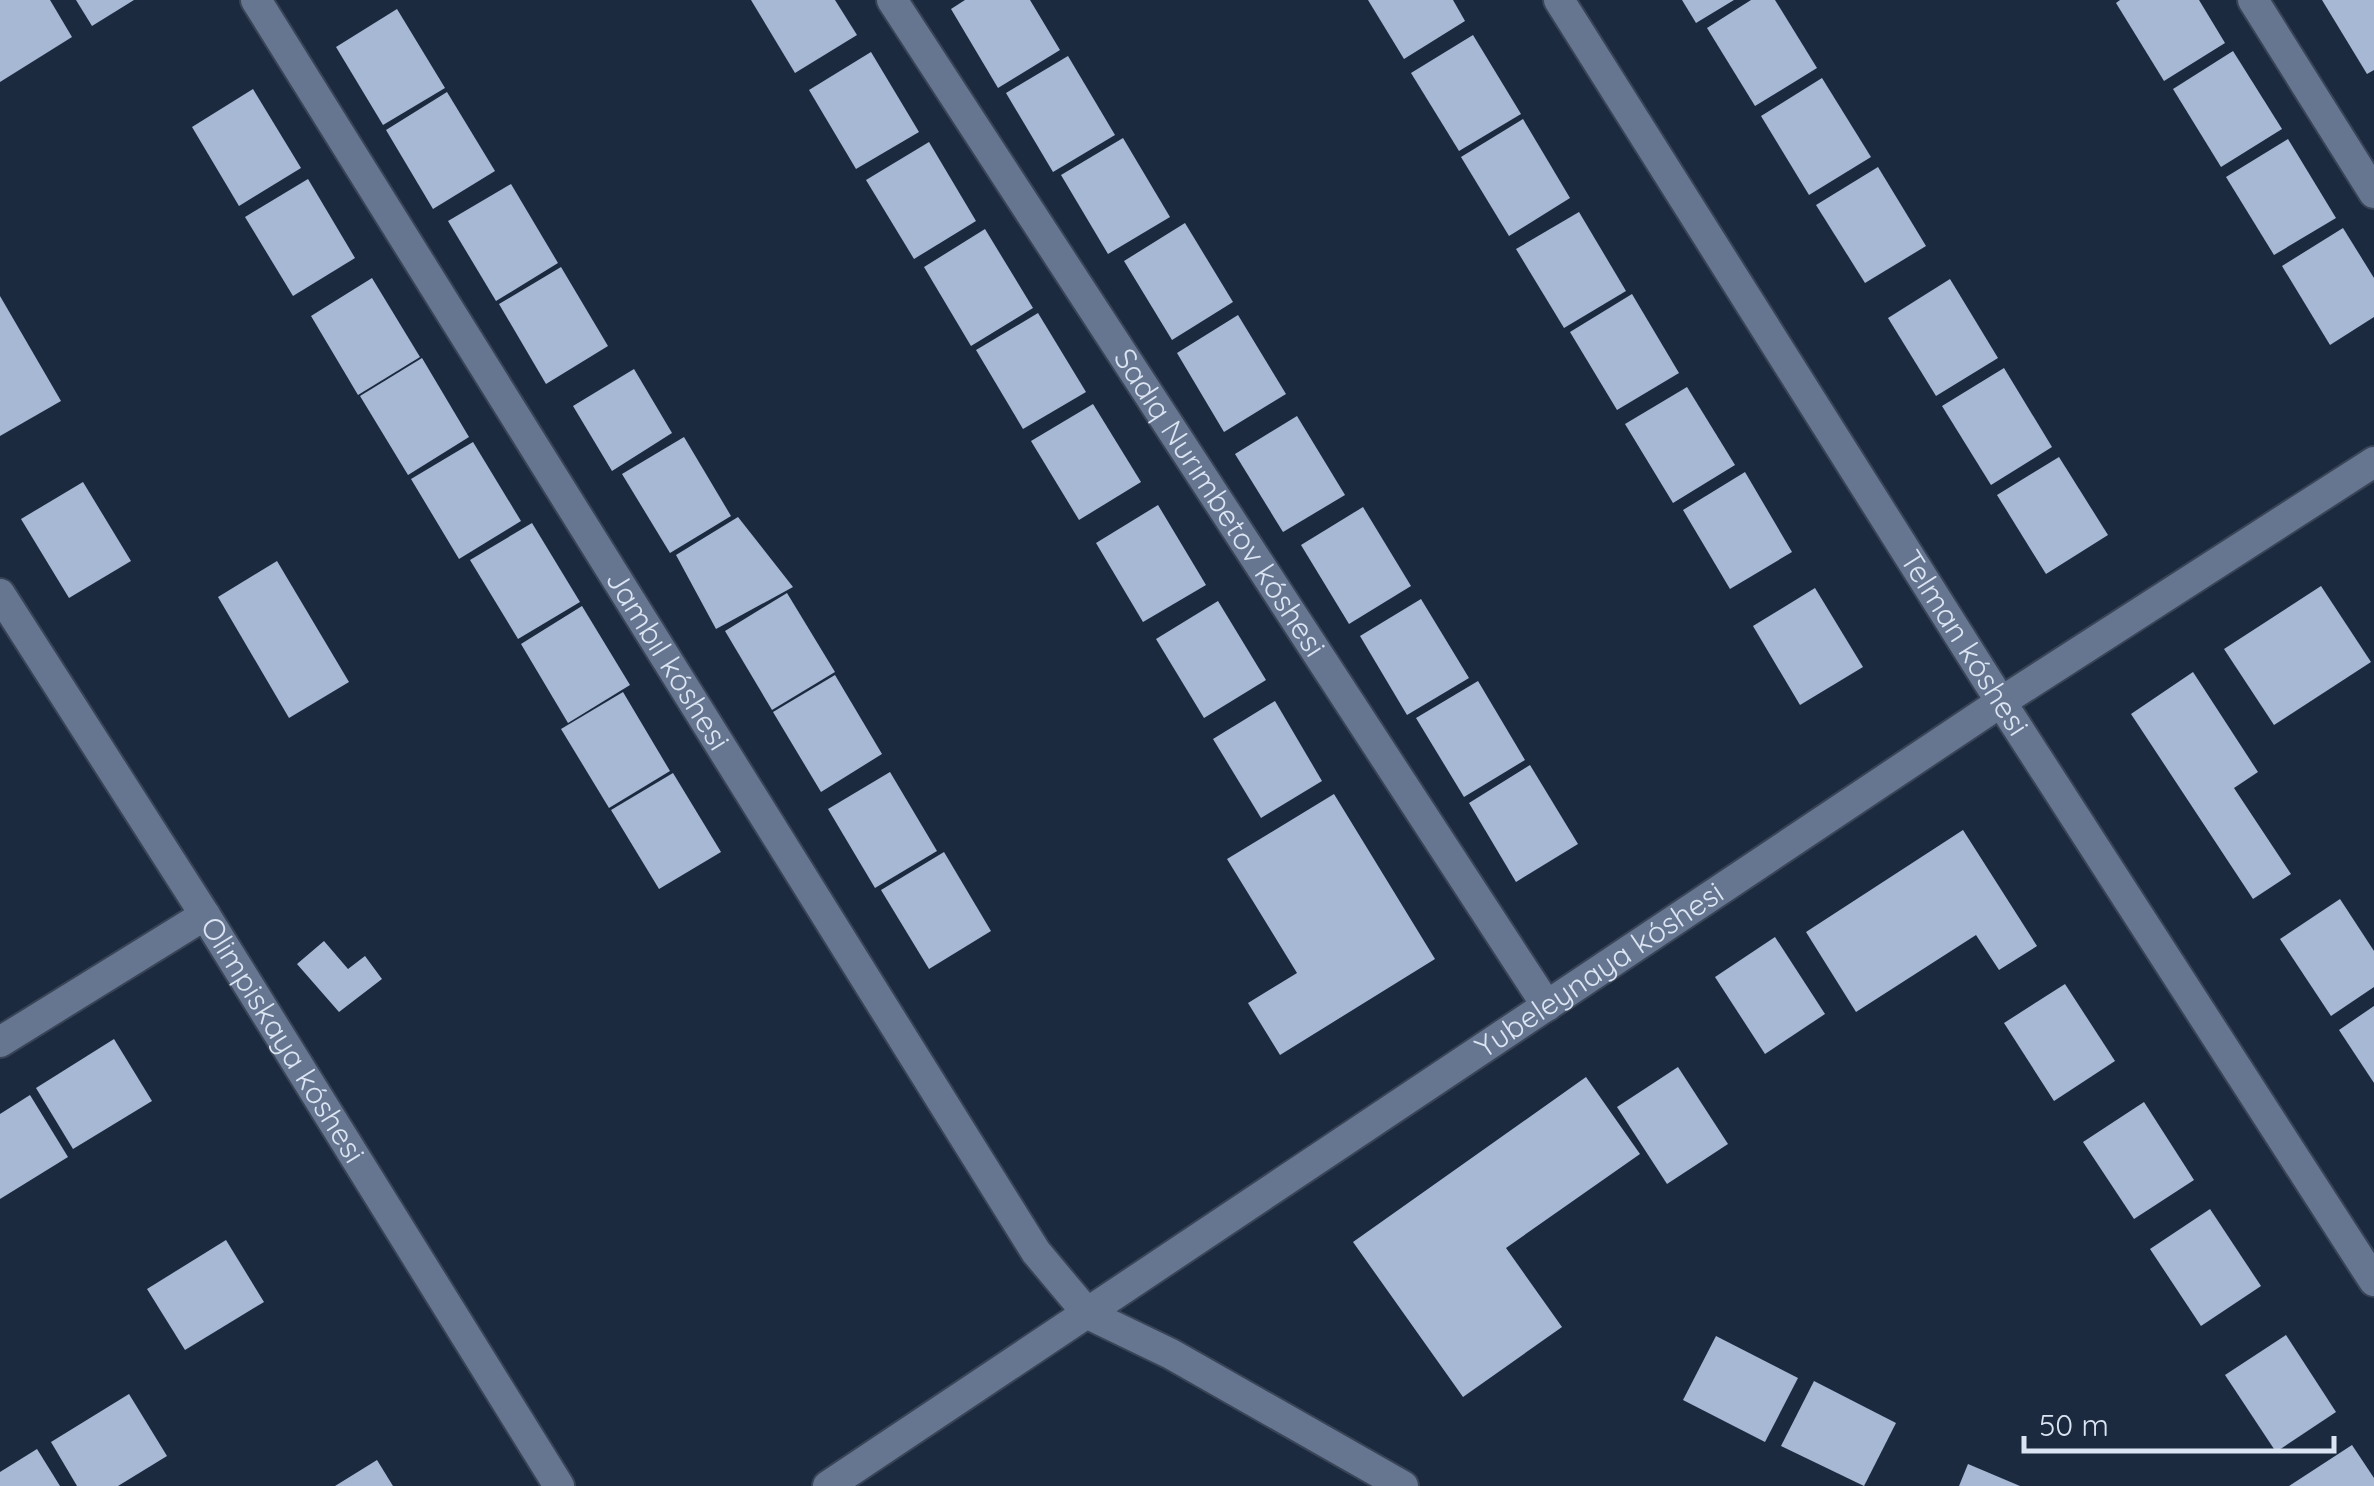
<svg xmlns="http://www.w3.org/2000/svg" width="2374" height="1486" font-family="Quicksand,sans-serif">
<rect width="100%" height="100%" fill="#1c2a40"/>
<!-- building -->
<g fill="#a6b8d4">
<path d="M 0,0 L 50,0 L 72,37 L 0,82 Z"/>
<path d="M 76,0 L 134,0 L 92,26 Z"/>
<path d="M 751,0 L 835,0 L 857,35 L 795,73 Z"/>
<path d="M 965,0 L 1030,0 L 1060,50 L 998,88 L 951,9 Z"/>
<path d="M 1368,0 L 1453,0 L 1465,21 L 1404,59 Z"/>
<path d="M 1682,0 L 1734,0 L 1696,23 Z"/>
<path d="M 1751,0 L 1775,0 L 1817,68 L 1755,106 L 1707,28 Z"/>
<path d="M 2120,0 L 2199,0 L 2225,43 L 2164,81 L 2116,3 Z"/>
<path d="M 2322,0 L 2374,0 L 2374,70 L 2367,74 Z"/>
<path d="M 397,9 L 445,88 L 383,125 L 336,47 Z"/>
<path d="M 1473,35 L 1521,114 L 1459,151 L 1411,73 Z"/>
<path d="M 2233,51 L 2282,129 L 2221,167 L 2173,89 Z"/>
<path d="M 871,52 L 919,132 L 856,169 L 809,90 Z"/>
<path d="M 1068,56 L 1115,135 L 1053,172 L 1006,93 Z"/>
<path d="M 1822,78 L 1871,157 L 1809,195 L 1761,116 Z"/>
<path d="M 253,89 L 301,168 L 239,206 L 192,127 Z"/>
<path d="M 447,92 L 495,171 L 433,209 L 386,130 Z"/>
<path d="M 1523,119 L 1570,198 L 1509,236 L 1461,157 Z"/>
<path d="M 1123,138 L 1170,217 L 1108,254 L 1061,175 Z"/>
<path d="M 2288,139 L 2336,218 L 2274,255 L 2226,177 Z"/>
<path d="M 929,142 L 976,221 L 914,259 L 866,180 Z"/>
<path d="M 1878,167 L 1926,246 L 1865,283 L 1816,205 Z"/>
<path d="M 308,179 L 355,258 L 293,296 L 245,217 Z"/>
<path d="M 511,184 L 558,263 L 496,301 L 448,221 Z"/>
<path d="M 1579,212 L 1626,291 L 1564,328 L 1516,249 Z"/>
<path d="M 1185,223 L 1233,302 L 1172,340 L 1124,261 Z"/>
<path d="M 2343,228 L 2374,278 L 2374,317 L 2330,345 L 2282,266 Z"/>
<path d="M 985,229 L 1033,308 L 971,346 L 924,267 Z"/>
<path d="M 561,267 L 608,346 L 546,384 L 499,304 Z"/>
<path d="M 372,278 L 420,357 L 358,395 L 311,316 Z"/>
<path d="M 1950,279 L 1998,358 L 1936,396 L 1888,318 Z"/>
<path d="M 1632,294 L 1679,373 L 1617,410 L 1570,332 Z"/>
<path d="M 0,296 L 61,401 L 0,436 Z"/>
<path d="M 1038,313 L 1086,392 L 1023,429 L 976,350 Z"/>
<path d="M 1238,315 L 1286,394 L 1224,432 L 1177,353 Z"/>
<path d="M 422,358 L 469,437 L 408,475 L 360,396 Z"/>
<path d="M 2004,368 L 2052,447 L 1991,485 L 1942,406 Z"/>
<path d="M 634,369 L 672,433 L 612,471 L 573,406 Z"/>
<path d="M 1687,387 L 1735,465 L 1673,503 L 1625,424 Z"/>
<path d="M 1093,404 L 1141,482 L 1079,520 L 1031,441 Z"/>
<path d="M 1297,416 L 1345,495 L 1283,532 L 1235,454 Z"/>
<path d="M 684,437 L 731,516 L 670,553 L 622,474 Z"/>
<path d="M 473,442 L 521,521 L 459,559 L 411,479 Z"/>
<path d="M 2059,457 L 2108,535 L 2046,574 L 1997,495 Z"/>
<path d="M 1745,472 L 1792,552 L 1730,589 L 1683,510 Z"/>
<path d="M 83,482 L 131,561 L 69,598 L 21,519 Z"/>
<path d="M 1158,505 L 1206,585 L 1143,622 L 1096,543 Z"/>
<path d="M 1363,507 L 1411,586 L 1349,624 L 1301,545 Z"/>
<path d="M 738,517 L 793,587 L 716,629 L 676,555 Z"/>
<path d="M 532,523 L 580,602 L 518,639 L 470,560 Z"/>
<path d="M 277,561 L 349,682 L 289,718 L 218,597 Z"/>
<path d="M 2321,586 L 2371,662 L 2274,725 L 2224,649 Z"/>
<path d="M 1815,588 L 1863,667 L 1800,705 L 1753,626 Z"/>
<path d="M 787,593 L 835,672 L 772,710 L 725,631 Z"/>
<path d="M 1421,599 L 1469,678 L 1407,715 L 1360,636 Z"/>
<path d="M 1218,601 L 1266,680 L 1204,718 L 1156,639 Z"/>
<path d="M 582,606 L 630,685 L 568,723 L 521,644 Z"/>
<path d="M 2193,672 L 2258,772 L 2234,788 L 2291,874 L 2253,899 L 2131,714 Z"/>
<path d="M 835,675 L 882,754 L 821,792 L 773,712 Z"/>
<path d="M 1478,681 L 1525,760 L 1464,797 L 1416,718 Z"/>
<path d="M 623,692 L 670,771 L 609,808 L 561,729 Z"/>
<path d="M 1275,701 L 1322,781 L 1261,818 L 1213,739 Z"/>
<path d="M 1530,765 L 1578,844 L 1516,882 L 1469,803 Z"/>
<path d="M 890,772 L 937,851 L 875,888 L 828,809 Z"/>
<path d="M 673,773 L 721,852 L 659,889 L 611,810 Z"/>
<path d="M 1334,794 L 1435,959 L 1280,1055 L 1248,1003 L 1297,973 L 1227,859 Z"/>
<path d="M 1963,830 L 2037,946 L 1999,970 L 1976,935 L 1856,1012 L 1806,932 Z"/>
<path d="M 944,852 L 991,931 L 929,969 L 881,890 Z"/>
<path d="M 2340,899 L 2374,951 L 2374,987 L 2331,1016 L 2280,939 Z"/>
<path d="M 1775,937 L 1825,1014 L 1765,1054 L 1715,977 Z"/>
<path d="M 324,941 L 348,969 L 365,956 L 382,979 L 339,1012 L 297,964 Z"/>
<path d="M 2065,984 L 2115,1061 L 2054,1101 L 2004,1023 Z"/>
<path d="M 2374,1006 L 2374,1083 L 2339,1030 Z"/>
<path d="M 114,1039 L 152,1101 L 73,1149 L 36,1088 Z"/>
<path d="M 1678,1067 L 1728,1144 L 1667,1184 L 1617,1107 Z"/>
<path d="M 1586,1077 L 1640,1154 L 1506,1248 L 1562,1327 L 1463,1397 L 1353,1242 Z"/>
<path d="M 30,1095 L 68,1157 L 0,1199 L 0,1114 Z"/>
<path d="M 2144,1102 L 2194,1180 L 2134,1219 L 2083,1142 Z"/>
<path d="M 2210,1209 L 2261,1286 L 2201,1326 L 2150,1249 Z"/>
<path d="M 226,1240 L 264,1302 L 185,1350 L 147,1289 Z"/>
<path d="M 2286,1335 L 2336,1412 L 2276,1452 L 2225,1375 Z"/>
<path d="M 1716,1336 L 1798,1378 L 1765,1442 L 1683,1400 Z"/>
<path d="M 1814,1381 L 1896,1423 L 1864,1486 L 1781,1446 Z"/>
<path d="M 129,1394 L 167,1456 L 118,1486 L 77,1486 L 51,1442 Z"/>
<path d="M 2352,1445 L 2374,1478 L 2374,1486 L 2289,1486 Z"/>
<path d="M 37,1449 L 60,1486 L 0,1486 L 0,1472 Z"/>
<path d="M 377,1460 L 393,1486 L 335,1486 Z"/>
<path d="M 1968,1464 L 2020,1486 L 1959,1486 Z"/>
</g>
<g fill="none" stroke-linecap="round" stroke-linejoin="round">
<defs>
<g id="minor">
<path id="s1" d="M 256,0 L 1036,1252 L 1088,1314 L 1171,1354 L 1403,1486"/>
<path id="s2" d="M 892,0 L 1547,1006"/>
<path id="s3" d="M 1559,0 L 2001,702 L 2374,1281"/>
<path d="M 2253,0 L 2374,193"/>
<path id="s4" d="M 0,594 L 205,915 L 559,1486"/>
<path d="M 0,1042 L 205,915"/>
<path id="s5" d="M 828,1486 L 2001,702 L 2374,462"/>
</g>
</defs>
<!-- minor casing -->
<use href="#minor" stroke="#394457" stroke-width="34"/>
<!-- minor -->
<use href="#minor" stroke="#667690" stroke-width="30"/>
</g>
<g text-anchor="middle" stroke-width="10" stroke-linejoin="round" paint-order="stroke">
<!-- street labels -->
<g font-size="30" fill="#dbe4f2" stroke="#1c2a40">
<text dy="10" stroke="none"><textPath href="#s2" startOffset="600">Sadıq Nurımbetov kóshesi</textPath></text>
<text dy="10" stroke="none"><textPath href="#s3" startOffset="760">Telman kóshesi</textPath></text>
<text dy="10" stroke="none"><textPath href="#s1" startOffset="778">Jambıl kóshesi</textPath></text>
<text dy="10" stroke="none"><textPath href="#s5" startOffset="928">Yubeleynaya kóshesi</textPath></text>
<text dy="10" stroke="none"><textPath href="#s4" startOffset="528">Olimpiskaya kóshesi</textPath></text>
</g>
</g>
<!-- scale -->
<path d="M2024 1436v15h310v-15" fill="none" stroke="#dbe4f2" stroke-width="5"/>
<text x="2039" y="1436" font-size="30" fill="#dbe4f2" stroke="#1c2a40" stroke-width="8" paint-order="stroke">50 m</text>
</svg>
